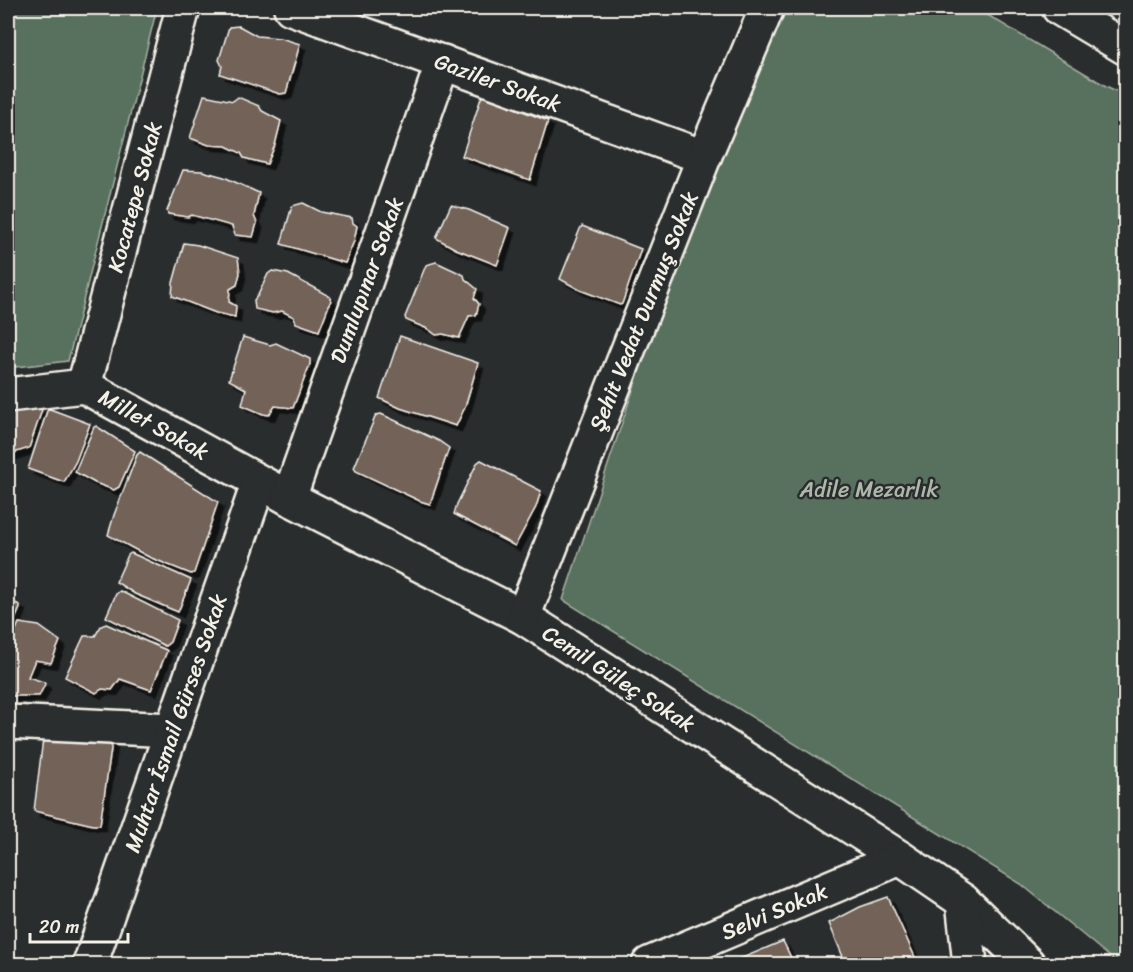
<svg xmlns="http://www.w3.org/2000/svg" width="1133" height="972" font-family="Sriracha,sans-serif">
<defs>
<filter id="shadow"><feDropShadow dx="5.5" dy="5.5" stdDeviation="0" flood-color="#0009"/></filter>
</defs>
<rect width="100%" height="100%" fill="#2a2d2e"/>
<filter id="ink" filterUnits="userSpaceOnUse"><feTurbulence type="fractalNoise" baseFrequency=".0167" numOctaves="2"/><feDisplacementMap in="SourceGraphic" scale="12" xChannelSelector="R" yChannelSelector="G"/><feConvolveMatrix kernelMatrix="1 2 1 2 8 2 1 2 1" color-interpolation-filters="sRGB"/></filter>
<g filter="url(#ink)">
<!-- green -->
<g fill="#59715e" stroke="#a6b1a3" stroke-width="1.5">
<path d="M 8,8 L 157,8 L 68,361 L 8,368 Z"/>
<path d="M 778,8 L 976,8 L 1106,86 L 1125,95 L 1125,959 L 1116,962 L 1021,884 L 563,600 L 717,138 Z"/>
</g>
<!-- building -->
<g fill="#726258" stroke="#f4f1e8" stroke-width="1.5" filter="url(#shadow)">
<path d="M 239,26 L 257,36 L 280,38 L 300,44 L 286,93 L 280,94 L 220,74 L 222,66 L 219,60 L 229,27 Z"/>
<path d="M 204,95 L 233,101 L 238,97 L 259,106 L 262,111 L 281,121 L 275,145 L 267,164 L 244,158 L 241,153 L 226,146 L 209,145 L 190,138 Z"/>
<path d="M 484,96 L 548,121 L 530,180 L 462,156 L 481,98 Z"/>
<path d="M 183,170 L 202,171 L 224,177 L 259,193 L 254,216 L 257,223 L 253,237 L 235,235 L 232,226 L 192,215 L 188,217 L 168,214 L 167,211 Z"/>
<path d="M 303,203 L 321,212 L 352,218 L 353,223 L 357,226 L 354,241 L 345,263 L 281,244 L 292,206 Z"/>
<path d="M 451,205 L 469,210 L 510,228 L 497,265 L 456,249 L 436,238 Z"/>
<path d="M 582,226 L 641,249 L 622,304 L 620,305 L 580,290 L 560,279 L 580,229 Z"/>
<path d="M 184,243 L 198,245 L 238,258 L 240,273 L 237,285 L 230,289 L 229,302 L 236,306 L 235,317 L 216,313 L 172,296 L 173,283 Z"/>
<path d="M 436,262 L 464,275 L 465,279 L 477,289 L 474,298 L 479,304 L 476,315 L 469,316 L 459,338 L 443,334 L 436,335 L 428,329 L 406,320 L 405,317 L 426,265 Z"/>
<path d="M 272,271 L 288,274 L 329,296 L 331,300 L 319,331 L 296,323 L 294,317 L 282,311 L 273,313 L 255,309 L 254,300 L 258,295 L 268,274 Z"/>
<path d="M 400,336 L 478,363 L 465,407 L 456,426 L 400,408 L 379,398 Z"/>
<path d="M 243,337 L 270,345 L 276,343 L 310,359 L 310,364 L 293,408 L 275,406 L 269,415 L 263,414 L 242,405 L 246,389 L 229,380 Z"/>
<path d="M 43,407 L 29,448 L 8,455 L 8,410 Z"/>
<path d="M 50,409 L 90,424 L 76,461 L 64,482 L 28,469 L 47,411 Z"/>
<path d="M 381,414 L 439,441 L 449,448 L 430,504 L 420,501 L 356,471 L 354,468 L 376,415 Z"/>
<path d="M 96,426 L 135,451 L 119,487 L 114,490 L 95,483 L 75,472 L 94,427 Z"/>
<path d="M 140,452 L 218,502 L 194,573 L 191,574 L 149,557 L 108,535 L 114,515 L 137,455 Z"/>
<path d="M 481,460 L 541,491 L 536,507 L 515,546 L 454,514 L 457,504 L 477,463 Z"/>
<path d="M 131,553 L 191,580 L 178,612 L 135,594 L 116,582 L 128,555 Z"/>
<path d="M 120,591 L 178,620 L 170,642 L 165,646 L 106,617 L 116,594 Z"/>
<path d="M 8,600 L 20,605 L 20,608 L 8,636 Z"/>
<path d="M 19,623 L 39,626 L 60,641 L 51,663 L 35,660 L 28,677 L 44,682 L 45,684 L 39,696 L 8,696 L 8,648 Z"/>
<path d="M 106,624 L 166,650 L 167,651 L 151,690 L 120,679 L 112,690 L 102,689 L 96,693 L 65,677 L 84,636 L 95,636 L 101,626 Z"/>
<path d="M 44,731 L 112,742 L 100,825 L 93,825 L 34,811 Z"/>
<path d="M 888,897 L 918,964 L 846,964 L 829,923 L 860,907 Z"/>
<path d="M 783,941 L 794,964 L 728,964 Z"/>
</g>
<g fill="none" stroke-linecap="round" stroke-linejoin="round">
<defs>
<g id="minor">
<path d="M 291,8 L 704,157"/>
<path d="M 1059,8 L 1126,48"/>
<path d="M 84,386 L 183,8"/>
<path d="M 8,395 L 84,386 L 289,498 L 523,617 L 900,858 L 963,901 L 1028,964"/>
<path d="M 289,498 L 443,62"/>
<path d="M 523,617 L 704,157 L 767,8"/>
<path d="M 8,722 L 172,730"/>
<path d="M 963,901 L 970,964"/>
<path d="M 90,964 L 259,482"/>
<path d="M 649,964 L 900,858"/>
</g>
</defs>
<!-- minor casing -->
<use href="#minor" stroke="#f4f1e8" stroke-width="38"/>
<!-- minor -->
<use href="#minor" stroke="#2a2d2e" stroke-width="33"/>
</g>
</g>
<g text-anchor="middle" stroke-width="5" stroke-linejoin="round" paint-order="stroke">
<!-- street labels -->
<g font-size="22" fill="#f4f1e8" stroke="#2a2d2e">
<text transform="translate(498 82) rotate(20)" y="8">Gaziler Sokak</text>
<text transform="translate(134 197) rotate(-75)" y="8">Kocatepe Sokak</text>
<text transform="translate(366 280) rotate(-70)" y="8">Dumlupınar Sokak</text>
<text transform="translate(643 311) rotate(-68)" y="8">Şehit Vedat Durmuş Sokak</text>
<text transform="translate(154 424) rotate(29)" y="8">Millet Sokak</text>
<text transform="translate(619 678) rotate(33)" y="8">Cemil Güleç Sokak</text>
<text transform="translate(175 723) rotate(-71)" y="8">Muhtar İsmail Gürses Sokak</text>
<text transform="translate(774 911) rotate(-23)" y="8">Selvi Sokak</text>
</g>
<!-- park labels -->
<g font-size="22" fill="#aeb7aa" stroke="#2a2d2e">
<text x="869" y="497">Adile Mezarlık</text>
</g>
</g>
<!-- margin -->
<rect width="1133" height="972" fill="none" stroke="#2a2d2e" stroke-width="30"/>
<rect x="15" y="15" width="1103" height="942" fill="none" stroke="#f4f1e8" stroke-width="2" filter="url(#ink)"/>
<!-- scale -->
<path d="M30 933v9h98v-9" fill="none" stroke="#f4f1e8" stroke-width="3"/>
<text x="39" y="933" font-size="18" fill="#f4f1e8" stroke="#2a2d2e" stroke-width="4.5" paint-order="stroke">20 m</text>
</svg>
